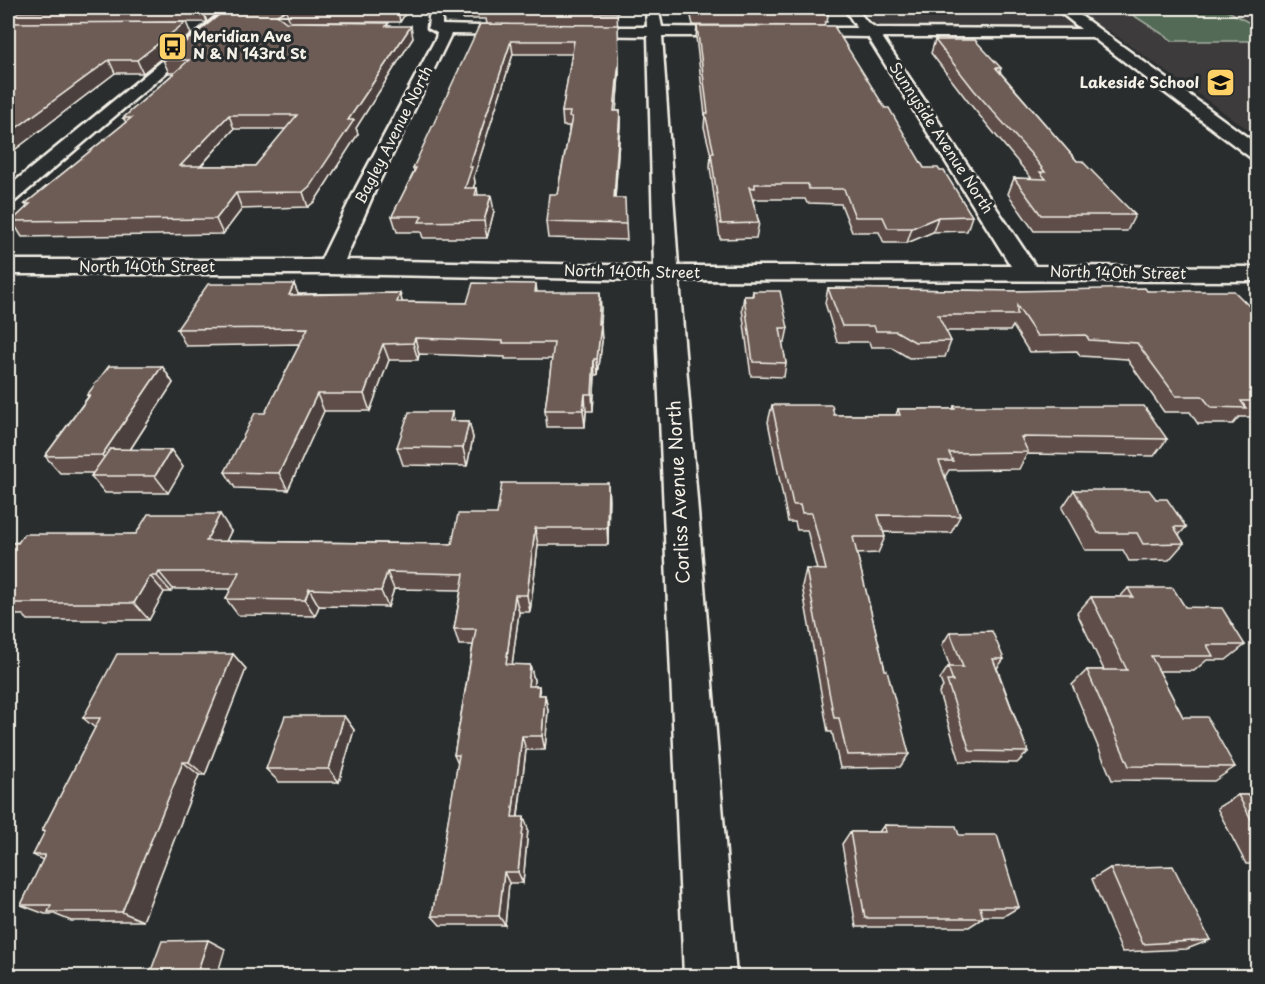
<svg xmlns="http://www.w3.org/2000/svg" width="1265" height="984" font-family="'Playpen Sans',sans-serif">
<rect width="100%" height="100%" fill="#2a2d2e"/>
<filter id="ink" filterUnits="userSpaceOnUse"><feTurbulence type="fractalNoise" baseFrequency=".0167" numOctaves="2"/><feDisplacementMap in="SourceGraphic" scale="12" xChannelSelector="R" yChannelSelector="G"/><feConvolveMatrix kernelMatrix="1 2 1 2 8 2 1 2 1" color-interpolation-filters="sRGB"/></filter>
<g filter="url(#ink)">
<!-- built -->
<path fill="#3e3b3a" d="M 862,8 L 1257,8 L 1257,136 L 1108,30 L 878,29 Z"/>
<!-- green -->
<path fill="#536b57" stroke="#a4aea0" stroke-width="1.5" d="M 1122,8 L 1223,8 L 1257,27 L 1257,41 L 1173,41 Z"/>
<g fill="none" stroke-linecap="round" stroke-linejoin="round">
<defs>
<g id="minor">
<path d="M 227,8 L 242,8 L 15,201 L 8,203 L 8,187 Z"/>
<path d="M 430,8 L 442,8 L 442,25 L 521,27 L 528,31 L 521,35 L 451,34 L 376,188 L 345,260 L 654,266 L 648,36 L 572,35 L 565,31 L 572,27 L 647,27 L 646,8 L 658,8 L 662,27 L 743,28 L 750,32 L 743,36 L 662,36 L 678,266 L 1011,266 L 868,37 L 794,36 L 787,32 L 794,28 L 857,28 L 844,8 L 856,8 L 867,22 L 876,28 L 1081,29 L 1055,8 L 1070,8 L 1258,145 L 1258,160 L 1251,158 L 1092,37 L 882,37 L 1035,266 L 1258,267 L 1258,281 L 679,280 L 736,976 L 684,976 L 654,280 L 330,274 L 8,274 L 8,260 L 321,260 L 356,188 L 436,38 L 437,33 L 428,28 Z"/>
</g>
</defs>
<!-- minor casing -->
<use href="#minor" stroke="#f4f1e8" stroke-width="5"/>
<!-- minor -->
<use href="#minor" fill="#2a2d2e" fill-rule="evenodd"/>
</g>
<!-- wall -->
<g fill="#5e4e4a" stroke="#f4f1e8" stroke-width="1.5" fill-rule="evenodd">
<path d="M 8,8 L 224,8 L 207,22 L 79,23 L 191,34 L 143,73 L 115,73 L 8,155 Z"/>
<path d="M 228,8 L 406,8 L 407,11 L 400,22 L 289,22 L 389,26 L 413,38 L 356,128 L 358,134 L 315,201 L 308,207 L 242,209 L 223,234 L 22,237 L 12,221 L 27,207 L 25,204 L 126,122 L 123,118 L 174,73 L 169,73 L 163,60 ZM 234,129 L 286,129 L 255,166 L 201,166 Z"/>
<path d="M 462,8 L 617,8 L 619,74 L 616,111 L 620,111 L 620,125 L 615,198 L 626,224 L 627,240 L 548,238 L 546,222 L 557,194 L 569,132 L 569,126 L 563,126 L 562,112 L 572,54 L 513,54 L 474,176 L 475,183 L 473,188 L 477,188 L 478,195 L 494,211 L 487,238 L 423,238 L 421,232 L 397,232 L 392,216 L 414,172 L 413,168 L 487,24 L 486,19 L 463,19 Z"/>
<path d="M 689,8 L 827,8 L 829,10 L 827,22 L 825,22 L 824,26 L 693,25 Z"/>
<path d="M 697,26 L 885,108 L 924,168 L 972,216 L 967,231 L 933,232 L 907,243 L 884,243 L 879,232 L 852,232 L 841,204 L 807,203 L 805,199 L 754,199 L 753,202 L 759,223 L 756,238 L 720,239 L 710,167 L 711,155 L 704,127 L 705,115 L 696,37 Z"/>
<path d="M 935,40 L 1001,68 L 1000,72 L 1077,161 L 1135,215 L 1127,231 L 1034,231 L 1008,194 L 1014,178 L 1032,179 L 970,104 L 931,53 Z"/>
<path d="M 294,284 L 298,294 L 400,293 L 402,302 L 467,303 L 536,284 L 537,292 L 601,308 L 600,324 L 602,341 L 598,375 L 595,375 L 593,411 L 586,411 L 585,427 L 547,427 L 545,410 L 552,359 L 505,359 L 505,357 L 419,354 L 418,360 L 389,360 L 370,411 L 324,411 L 288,490 L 235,488 L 225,472 L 265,413 L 300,344 L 186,346 L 177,329 Z"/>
<path d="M 828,288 L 1017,291 L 1147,291 L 1257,314 L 1257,417 L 1239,417 L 1233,424 L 1198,424 L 1190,412 L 1164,412 L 1127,359 L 1080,356 L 1077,351 L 1029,352 L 1013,326 L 1010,331 L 946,331 L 951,341 L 945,357 L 909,358 L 891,347 L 871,347 L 869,342 L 837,342 L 825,303 Z"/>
<path d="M 753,291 L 788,328 L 785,342 L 782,342 L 786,363 L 784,377 L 751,376 L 742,309 L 744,296 L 752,296 Z"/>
<path d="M 162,366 L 173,383 L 130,450 L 171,450 L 183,467 L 168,493 L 105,493 L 91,476 L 93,473 L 60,473 L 45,456 L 88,397 L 87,395 Z"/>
<path d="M 772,405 L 834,415 L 896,415 L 898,409 L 953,409 L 954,406 L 1167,439 L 1154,456 L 1027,454 L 1019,469 L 949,470 L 945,477 L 960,516 L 951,533 L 883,532 L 885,537 L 878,553 L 857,554 L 885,670 L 909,754 L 900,767 L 840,768 L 832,732 L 828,732 L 802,586 L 806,569 L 817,570 L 807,530 L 797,530 L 795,522 L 788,522 L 768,422 Z"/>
<path d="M 452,412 L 454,421 L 469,421 L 473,438 L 467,466 L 403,465 L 397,447 Z"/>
<path d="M 608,483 L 608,545 L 538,545 L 530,612 L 519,612 L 512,665 L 530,665 L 534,680 L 533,686 L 539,686 L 540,695 L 545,695 L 548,710 L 545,750 L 526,750 L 518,817 L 528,829 L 523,883 L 509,883 L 505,925 L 440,925 L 432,916 L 458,764 L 454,755 L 473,645 L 459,645 L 454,629 L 461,590 L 394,589 L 388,607 L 319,606 L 315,616 L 238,615 L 226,599 L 231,589 L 173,589 L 171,592 L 164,592 L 149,620 L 28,620 L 23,615 L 8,615 L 8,543 L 136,534 L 231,531 L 226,541 L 452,544 L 497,514 Z"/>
<path d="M 1074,490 L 1156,499 L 1186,527 L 1179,535 L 1184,543 L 1169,560 L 1129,561 L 1123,550 L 1085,550 L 1062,508 Z"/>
<path d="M 1128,588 L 1185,607 L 1245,645 L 1226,660 L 1207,660 L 1194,671 L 1159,671 L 1183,717 L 1235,767 L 1214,781 L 1112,780 L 1072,685 L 1087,670 L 1104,670 L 1077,613 L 1091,597 L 1120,597 Z"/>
<path d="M 950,632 L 1004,659 L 997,668 L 1028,752 L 1017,763 L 960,762 L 939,693 L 943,687 L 940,679 L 948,667 L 950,667 L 942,645 Z"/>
<path d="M 233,654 L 246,669 L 205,775 L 199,775 L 143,921 L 71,921 L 54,914 L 45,914 L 21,905 L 43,860 L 33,855 L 45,832 L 42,831 L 95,728 L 83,718 Z"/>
<path d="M 344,716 L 354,730 L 339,782 L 279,782 L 266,769 Z"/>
<path d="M 1238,795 L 1257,795 L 1257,864 L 1246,864 L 1217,808 Z"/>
<path d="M 884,825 L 959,835 L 1019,907 L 1004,916 L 982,916 L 983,918 L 969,927 L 856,927 L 842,844 L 850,832 L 879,832 Z"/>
<path d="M 1110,868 L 1210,940 L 1187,949 L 1122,952 L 1092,879 Z"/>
</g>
<!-- shaded-wall -->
<g fill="#4c403c" stroke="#f4f1e8" stroke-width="1.5">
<path d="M 206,8 L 224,8 L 207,22 L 203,10 Z"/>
<path d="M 399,8 L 406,8 L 407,11 L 400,22 L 398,10 Z"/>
<path d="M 286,10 L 290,22 L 281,27 L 277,15 Z"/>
<path d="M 186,22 L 191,34 L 143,73 L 137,60 Z"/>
<path d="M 411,26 L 413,38 L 356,128 L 358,134 L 315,201 L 308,207 L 303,192 L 348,120 Z"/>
<path d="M 511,41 L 513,54 L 474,176 L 475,183 L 467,204 L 465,188 L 469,167 Z"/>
<path d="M 109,60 L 115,73 L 8,155 L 8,134 Z"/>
<path d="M 619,60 L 619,74 L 615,125 L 614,111 Z"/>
<path d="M 620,111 L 620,125 L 614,214 L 614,198 Z"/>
<path d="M 229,115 L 234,129 L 187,181 L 180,166 Z"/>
<path d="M 236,193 L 242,209 L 223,234 L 216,219 Z"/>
<path d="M 491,195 L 494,211 L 487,238 L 484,221 Z"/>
<path d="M 938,217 L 933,232 L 907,243 L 912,228 Z"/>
<path d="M 294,284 L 301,301 L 289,295 Z"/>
<path d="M 8,289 L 15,299 L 8,306 Z"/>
<path d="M 600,292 L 601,308 L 598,341 L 598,324 Z"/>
<path d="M 400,293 L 404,310 L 397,302 Z"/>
<path d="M 601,324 L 602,341 L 598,375 L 597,359 Z"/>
<path d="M 415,338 L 419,354 L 418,360 L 413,343 Z"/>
<path d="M 383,344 L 389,360 L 370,411 L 364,394 Z"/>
<path d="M 594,359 L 595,375 L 593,411 L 592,394 Z"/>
<path d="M 162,366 L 173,383 L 115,473 L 102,455 Z"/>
<path d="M 317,394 L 324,411 L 288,490 L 279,473 Z"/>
<path d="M 585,394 L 586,411 L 585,427 L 583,410 Z"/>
<path d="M 452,412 L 456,429 L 450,421 Z"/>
<path d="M 469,421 L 473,438 L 467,466 L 463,448 Z"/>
<path d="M 171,450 L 183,467 L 168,493 L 155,476 Z"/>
<path d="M 608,483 L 609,500 L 608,545 L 607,528 Z"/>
<path d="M 220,514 L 231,531 L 218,558 L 206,541 Z"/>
<path d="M 535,528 L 538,545 L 530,612 L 527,595 Z"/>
<path d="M 159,572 L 173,589 L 171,592 L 157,576 Z"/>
<path d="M 387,572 L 394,589 L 388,607 L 381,591 Z"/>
<path d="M 150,576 L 164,592 L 149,620 L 134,603 Z"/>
<path d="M 309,589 L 319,606 L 315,616 L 305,600 Z"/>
<path d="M 515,595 L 519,612 L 510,680 L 506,664 Z"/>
<path d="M 233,654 L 246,669 L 205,775 L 189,762 Z"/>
<path d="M 530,665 L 534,680 L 532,701 L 528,686 Z"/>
<path d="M 545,695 L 548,710 L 545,750 L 542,736 Z"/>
<path d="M 344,716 L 354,730 L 339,782 L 329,769 Z"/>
<path d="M 522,736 L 526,750 L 516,829 L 512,817 Z"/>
<path d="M 183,762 L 199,775 L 143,921 L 122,912 Z"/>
<path d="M 524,817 L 528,829 L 523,883 L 518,872 Z"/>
<path d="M 504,872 L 509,883 L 505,925 L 499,916 Z"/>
<path d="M 208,940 L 225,949 L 217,976 L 196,976 Z"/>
</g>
<!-- building -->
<g fill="#6d5b56" stroke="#f4f1e8" stroke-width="1.5" fill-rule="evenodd">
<path d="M 8,8 L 206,8 L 203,10 L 8,12 Z"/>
<path d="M 228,8 L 399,8 L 398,10 L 286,10 L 277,15 L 286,22 L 389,23 L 386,26 L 411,26 L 348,120 L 354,120 L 310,186 L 303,192 L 236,193 L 216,219 L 12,221 L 30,204 L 25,204 L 131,118 L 123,118 L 189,60 L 163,60 ZM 229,115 L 297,115 L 255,166 L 180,166 Z"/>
<path d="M 488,8 L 617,8 L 618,13 L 486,12 Z"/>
<path d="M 692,8 L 827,8 L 829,10 L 824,10 L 826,14 L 694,13 Z"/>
<path d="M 186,22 L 137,60 L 109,60 L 8,134 L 8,23 Z"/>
<path d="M 480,24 L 618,25 L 619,60 L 614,111 L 620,111 L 614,198 L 625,198 L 626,224 L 546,222 L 549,194 L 557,194 L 572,117 L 569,117 L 570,112 L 562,112 L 574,41 L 511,41 L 469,167 L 472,167 L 465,188 L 477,188 L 475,195 L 491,195 L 484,221 L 419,222 L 422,216 L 392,216 L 416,168 L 413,168 Z"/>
<path d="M 697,26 L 834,26 L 885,108 L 889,108 L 924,168 L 938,168 L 940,171 L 944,171 L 972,216 L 938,217 L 912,228 L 888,228 L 883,217 L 855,217 L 844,189 L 809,189 L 808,184 L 755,184 L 755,188 L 749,187 L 759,223 L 721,224 L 711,153 L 714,153 L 705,113 L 708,113 Z"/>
<path d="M 935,40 L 975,40 L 1001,68 L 996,68 L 1077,161 L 1082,161 L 1135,215 L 1041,215 L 1014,178 L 1046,179 L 1040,172 L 1045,172 L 1031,154 L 974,90 Z"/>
<path d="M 473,283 L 536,284 L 535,292 L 600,292 L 598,324 L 601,324 L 597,359 L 594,359 L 592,394 L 585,394 L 583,410 L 545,410 L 554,343 L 503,343 L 503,341 L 415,338 L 413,343 L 383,344 L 364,394 L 317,394 L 279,473 L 225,472 L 255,413 L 265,413 L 308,328 L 177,329 L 208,284 L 294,284 L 289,295 L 400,293 L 397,302 L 467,303 Z"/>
<path d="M 828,288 L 1017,291 L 1145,288 L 1147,291 L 1234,291 L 1257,314 L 1257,401 L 1241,401 L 1246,408 L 1211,407 L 1202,396 L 1176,396 L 1137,343 L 1089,340 L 1086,335 L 1037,336 L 1017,306 L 1017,315 L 938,315 L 951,341 L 915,342 L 896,331 L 876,331 L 874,326 L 842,326 Z"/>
<path d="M 753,291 L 780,291 L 788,328 L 780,328 L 786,363 L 753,362 L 744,296 L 753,296 Z"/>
<path d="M 109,366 L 162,366 L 102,455 L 45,456 L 90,395 L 87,395 Z"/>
<path d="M 772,405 L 832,405 L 834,415 L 900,415 L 898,409 L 955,409 L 954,406 L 1144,406 L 1167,439 L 1021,437 L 1028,452 L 949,453 L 953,461 L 939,461 L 960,516 L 878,515 L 885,537 L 853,537 L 885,670 L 887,670 L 909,754 L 847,755 L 839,718 L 834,718 L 806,569 L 826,570 L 812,513 L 802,513 L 800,505 L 793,505 Z"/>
<path d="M 409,412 L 452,412 L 450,421 L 469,421 L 463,448 L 397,447 Z"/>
<path d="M 110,449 L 171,450 L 155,476 L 91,476 Z"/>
<path d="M 502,483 L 608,483 L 607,528 L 535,528 L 527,595 L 515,595 L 506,664 L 530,665 L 528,686 L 539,686 L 538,695 L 545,695 L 542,736 L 522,736 L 512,817 L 524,817 L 518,872 L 504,872 L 499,916 L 432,916 L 459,755 L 454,755 L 476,629 L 454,629 L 464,574 L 387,572 L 381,591 L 309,589 L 305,600 L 226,599 L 239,572 L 159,572 L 157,576 L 150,576 L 134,603 L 10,603 L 13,599 L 8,599 L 8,543 L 18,543 L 24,534 L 136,534 L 148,514 L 220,514 L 206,541 L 452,544 L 458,514 L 497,514 Z"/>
<path d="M 1074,490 L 1149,490 L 1156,499 L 1167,499 L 1186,527 L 1174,527 L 1184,543 L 1143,544 L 1137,533 L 1098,533 Z"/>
<path d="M 1128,588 L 1173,588 L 1185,607 L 1222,608 L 1245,645 L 1207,645 L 1213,656 L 1151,656 L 1183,717 L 1207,717 L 1235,767 L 1129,766 L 1087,670 L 1127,670 L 1091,597 L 1133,597 Z"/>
<path d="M 992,631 L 1004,659 L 993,659 L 1028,752 L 970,751 L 947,681 L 953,681 L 948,667 L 963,667 L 950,632 Z"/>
<path d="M 117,654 L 233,654 L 189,762 L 183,762 L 122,912 L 48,912 L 51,905 L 21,905 L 45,855 L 33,855 L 45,831 L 42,831 L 100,718 L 83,718 Z"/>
<path d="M 285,716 L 344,716 L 329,769 L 266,769 Z"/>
<path d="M 1238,795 L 1257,795 L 1257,830 Z"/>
<path d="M 884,825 L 956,826 L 959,835 L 997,835 L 1019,907 L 980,907 L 983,918 L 865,918 L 850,832 L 886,832 Z"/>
<path d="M 1173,866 L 1210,940 L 1143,944 L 1110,868 Z"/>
<path d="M 208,940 L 196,976 L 149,976 L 162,941 Z"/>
</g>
</g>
<!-- icons -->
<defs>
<symbol id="bus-square" viewBox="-11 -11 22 22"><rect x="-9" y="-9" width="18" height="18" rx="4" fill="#ffd166" stroke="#2a2d2e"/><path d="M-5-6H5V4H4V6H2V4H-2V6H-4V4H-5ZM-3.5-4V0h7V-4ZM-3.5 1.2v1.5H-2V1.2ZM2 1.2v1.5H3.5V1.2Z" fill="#111"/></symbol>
<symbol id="school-square" viewBox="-11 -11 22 22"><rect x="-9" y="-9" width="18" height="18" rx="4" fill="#ffd166" stroke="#2a2d2e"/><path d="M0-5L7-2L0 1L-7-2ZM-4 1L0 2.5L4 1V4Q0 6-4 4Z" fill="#111"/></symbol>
</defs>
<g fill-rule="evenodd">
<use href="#bus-square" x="156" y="30" width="33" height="33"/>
<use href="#school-square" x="1204" y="66" width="33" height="33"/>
</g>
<g text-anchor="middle" stroke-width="6" stroke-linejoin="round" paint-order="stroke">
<!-- far-poi labels -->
<g font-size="15" font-weight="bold" fill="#f4f1e8" stroke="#2a2d2e" text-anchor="start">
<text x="193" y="42">Meridian Ave<tspan x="193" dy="17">N &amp; N 143rd St</tspan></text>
<text x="1199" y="88" text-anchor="end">Lakeside School</text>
</g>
<!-- far-street labels -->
<g font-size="15" fill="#f4f1e8" stroke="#2a2d2e">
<text transform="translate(394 135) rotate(-63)" y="5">Bagley Avenue North</text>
<text transform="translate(941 138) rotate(57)" y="5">Sunnyside Avenue North</text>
<text x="147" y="272">North 140th Street</text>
<text transform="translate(632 272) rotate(1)" y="5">North 140th Street</text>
<text transform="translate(1118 273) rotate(1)" y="5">North 140th Street</text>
</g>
<!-- street labels -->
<g font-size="18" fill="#f4f1e8" stroke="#2a2d2e">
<text transform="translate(679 492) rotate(-93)" y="6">Corliss Avenue North</text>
</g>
</g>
<!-- margin -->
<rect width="1265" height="984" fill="none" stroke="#2a2d2e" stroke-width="30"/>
<rect x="15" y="15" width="1235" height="954" fill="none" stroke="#f4f1e8" stroke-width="2" filter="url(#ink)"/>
</svg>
